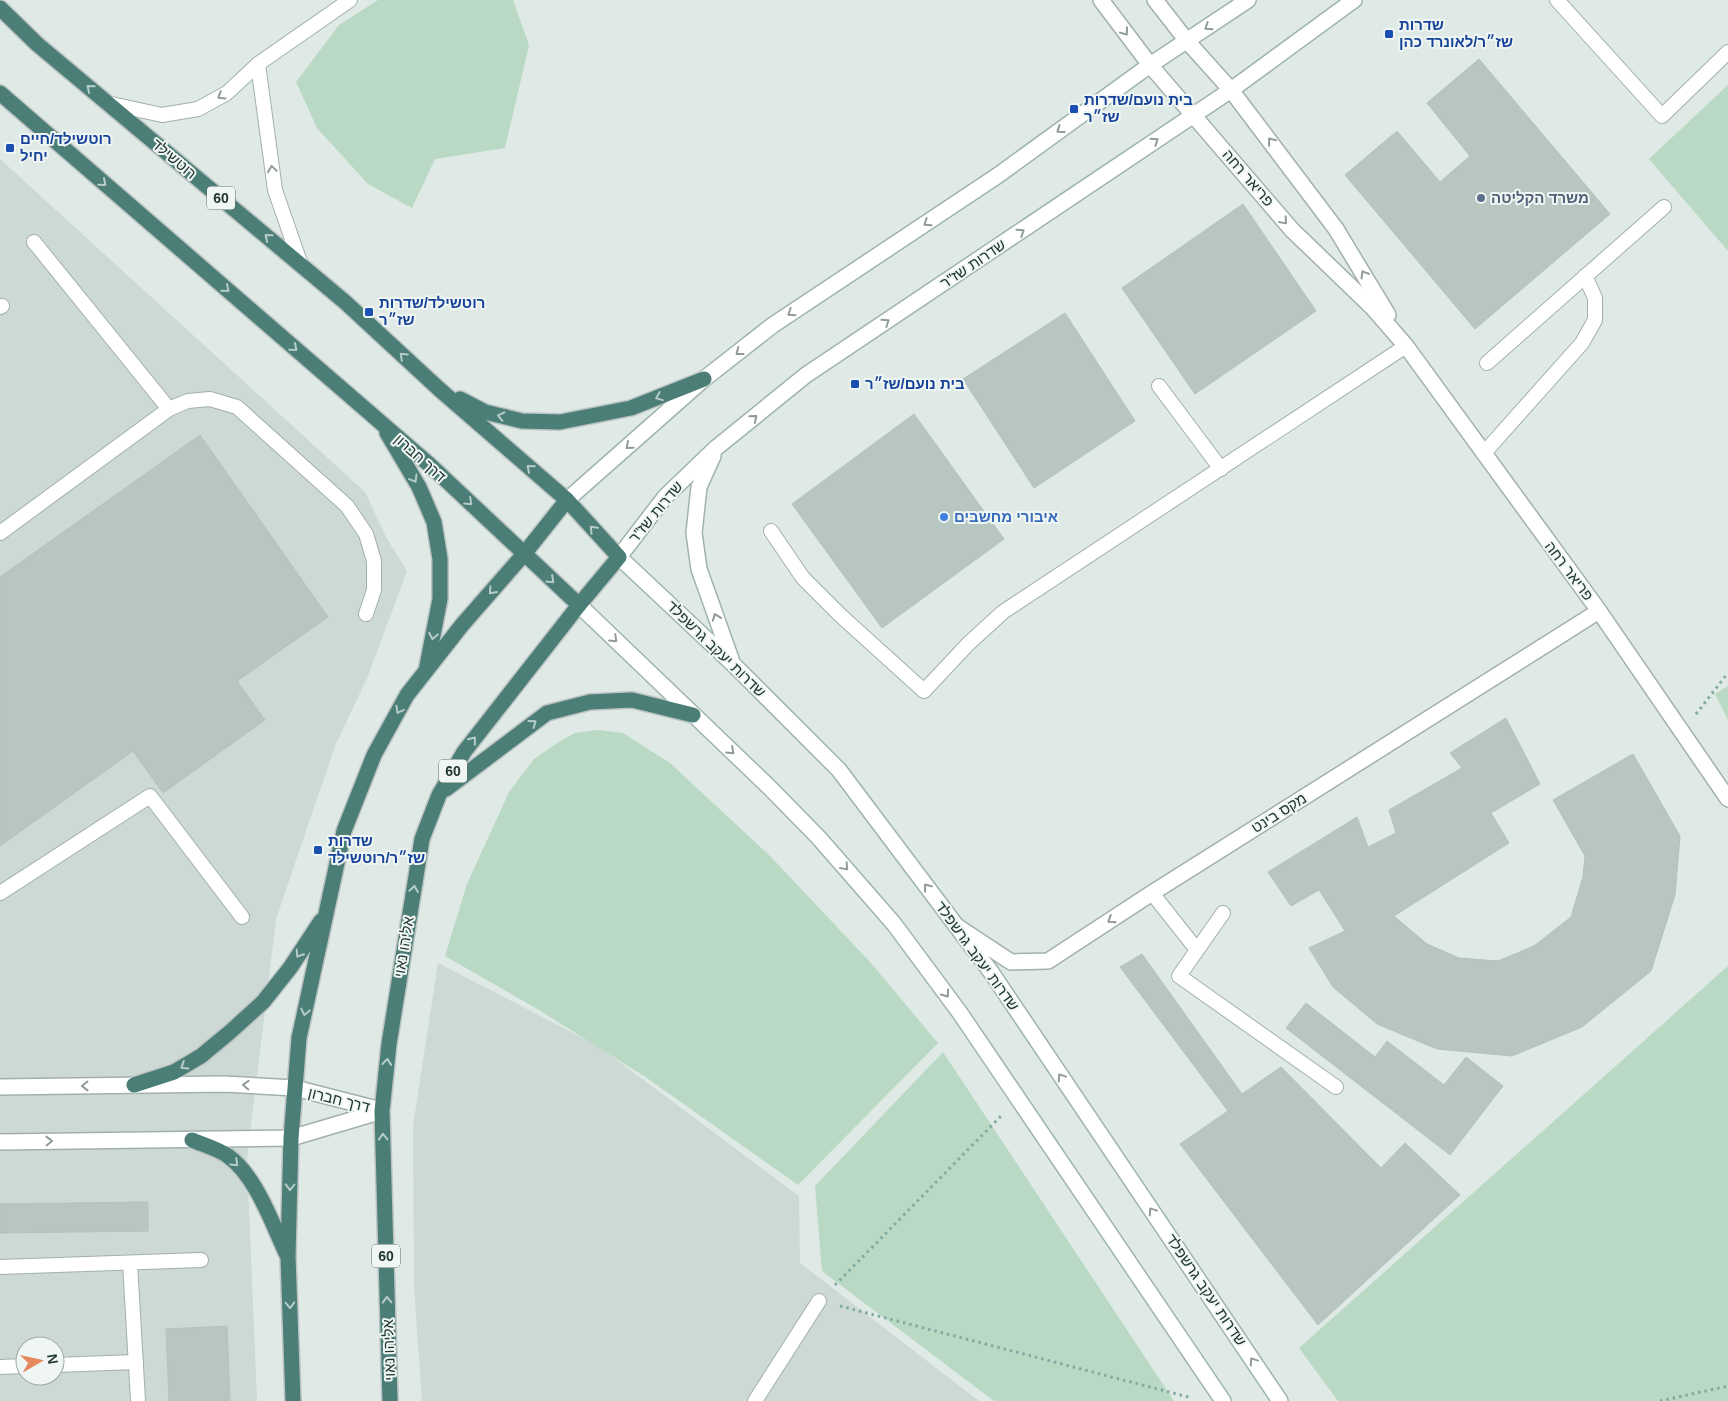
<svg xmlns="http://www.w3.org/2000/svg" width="1728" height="1401" font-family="Helvetica,Heebo,sans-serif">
<rect width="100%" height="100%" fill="#dfe9e5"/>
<!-- built -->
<g fill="#cdd9d4" fill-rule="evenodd">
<path d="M 0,159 L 365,492 L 386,537 L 407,571 L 368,676 L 335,746 L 276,919 L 247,1159 L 257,1401 L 0,1401 ZM 25,1346 L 55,1346 L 55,1376 L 25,1376 Z"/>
<path d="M 438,963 L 598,1046 L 799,1196 L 800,1263 L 979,1401 L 422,1401 L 414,1286 L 413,1126 Z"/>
</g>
<!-- green -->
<g fill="#b9d9c4">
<path d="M 378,0 L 513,0 L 529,45 L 505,148 L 435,159 L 412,208 L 368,184 L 317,128 L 296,82 L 339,25 Z"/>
<path d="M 1728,85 L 1728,251 L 1649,159 Z"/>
<path d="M 1728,686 L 1728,720 L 1715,694 Z"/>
<path d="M 598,730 L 623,733 L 670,763 L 770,856 L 870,962 L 938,1043 L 798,1185 L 647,1078 L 539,1010 L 445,956 L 467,884 L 509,792 L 534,759 L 560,741 L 575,733 Z"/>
<path d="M 1728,966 L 1728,1401 L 1338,1401 L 1299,1348 Z"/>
<path d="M 943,1052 L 1174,1401 L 994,1401 L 822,1271 L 815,1186 Z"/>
</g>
<!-- building -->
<g fill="#b7c6c1" stroke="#b2c2bc">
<path d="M 1479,59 L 1610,214 L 1475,329 L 1345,175 L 1397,131 L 1440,182 L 1470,156 L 1427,103 Z"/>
<path d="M 1243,204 L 1316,311 L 1195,394 L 1122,288 Z"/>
<path d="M 1065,313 L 1135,421 L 1034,488 L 963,379 Z"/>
<path d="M 914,414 L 1004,539 L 882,628 L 792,504 Z"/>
<path d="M 200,435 L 328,617 L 237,681 L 265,720 L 163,793 L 133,751 L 0,846 L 0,577 Z"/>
<path d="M 1506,718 L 1540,784 L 1491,813 L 1509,843 L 1394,916 L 1427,944 L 1459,958 L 1498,961 L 1534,946 L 1571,917 L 1583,877 L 1585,856 L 1553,800 L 1633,754 L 1680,836 L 1675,895 L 1651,971 L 1582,1027 L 1512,1056 L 1437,1049 L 1377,1024 L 1333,987 L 1309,948 L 1345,931 L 1319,890 L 1291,906 L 1268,872 L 1357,817 L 1368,847 L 1396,833 L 1389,810 L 1462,768 L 1450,753 Z"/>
<path d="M 1142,954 L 1242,1094 L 1281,1067 L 1381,1168 L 1405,1143 L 1460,1195 L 1318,1325 L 1180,1144 L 1228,1111 L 1120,967 Z"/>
<path d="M 1306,1003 L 1375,1057 L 1387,1041 L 1444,1085 L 1466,1057 L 1503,1086 L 1450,1155 L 1286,1028 Z"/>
<path d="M 148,1202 L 148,1231 L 0,1233 L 0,1204 Z"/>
<path d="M 227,1326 L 230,1401 L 169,1401 L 166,1329 Z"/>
</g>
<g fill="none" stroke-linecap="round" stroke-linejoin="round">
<defs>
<g id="service">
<path d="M 1557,0 L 1662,116 L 1728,52"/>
<path d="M 258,64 L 275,190 L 301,265"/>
<path d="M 107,103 L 162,115 L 198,109 L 227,93 L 258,64 L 350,0"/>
<path d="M 34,242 L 169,409"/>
<path d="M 0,307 L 2,306"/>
<path d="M 1487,363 L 1664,207"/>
<path d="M 1159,386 L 1221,469"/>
<path d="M 1484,453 L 1582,343 L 1595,320 L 1595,298 L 1585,276"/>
<path d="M 771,531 L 803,578 L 840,615 L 924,691 L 968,644 L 1003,612 L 1406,346"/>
<path d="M 0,533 L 169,409 L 188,401 L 210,399 L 237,407 L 347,506 L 366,534 L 374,561 L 374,590 L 366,614"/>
<path d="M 0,893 L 150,796 L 242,917"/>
<path d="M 1152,893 L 1197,950"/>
<path d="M 1223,913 L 1179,976 L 1336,1087"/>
<path d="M 130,1263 L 138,1401"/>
<path d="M 0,1267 L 201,1260"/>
<path d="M 55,1365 L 136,1362"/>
<path d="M 0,1367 L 25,1366"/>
<path d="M 755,1401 L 819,1301"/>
</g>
<g id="minor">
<path d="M 1101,0 L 1150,65 L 1292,230 L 1372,307 L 1406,346 L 1599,611 L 1728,799"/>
<path d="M 1155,0 L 1187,41 L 1231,90 L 1336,229 L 1388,315"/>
<path d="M 958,927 L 1011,962 L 1048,961 L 1152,893 L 1599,611"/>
</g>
<g id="tertiary">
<path d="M 0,1087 L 224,1084 L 295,1088 L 381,1110"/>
<path d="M 0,1142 L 291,1138 L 382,1111"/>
</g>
<g id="secondary">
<path d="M 713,456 L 699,487 L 694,533 L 699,569 L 731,659"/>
<path d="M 567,500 L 704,379 L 773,325 L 997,176 L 1150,65 L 1248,0"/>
<path d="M 579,605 L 769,787 L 819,838 L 894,924 L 960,1013 L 1223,1401"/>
<path d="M 1280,1401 L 991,972 L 839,770 L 732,663 L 619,557 L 665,497 L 716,448 L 806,375 L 1231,90 L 1354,0"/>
</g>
<g id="trunk">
<path d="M 0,8 L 37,44 L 345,302 L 439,389 L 567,500 L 619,557 L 579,605 L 464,752 L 439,795 L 422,839 L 389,1044 L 382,1111 L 390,1401"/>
<path d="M 0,93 L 431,466 L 579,605"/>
<path d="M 460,399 L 485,412 L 522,421 L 560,422 L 631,408 L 704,379"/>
<path d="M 387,433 L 419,487 L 434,522 L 440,559 L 440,599 L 427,666"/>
<path d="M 446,789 L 547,713 L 590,702 L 632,700 L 693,715"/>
<path d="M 134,1085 L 174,1072 L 201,1056 L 230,1032 L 263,1002 L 290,968 L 321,921"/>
<path d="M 192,1140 C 204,1145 218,1149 228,1156 C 256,1176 272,1223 286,1253"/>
<path d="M 293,1401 L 288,1256 L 291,1138 L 299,1038 L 344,831 L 374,755 L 407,695 L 462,625 L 524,554 L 567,500"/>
</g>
</defs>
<!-- service casing -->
<use href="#service" stroke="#a2b0ac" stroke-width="16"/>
<!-- minor casing -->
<use href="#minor" stroke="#a2b0ac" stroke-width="18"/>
<!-- tertiary casing -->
<use href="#tertiary" stroke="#a2b0ac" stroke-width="18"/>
<!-- secondary casing -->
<use href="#secondary" stroke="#9fb4ae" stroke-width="18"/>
<!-- trunk casing -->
<use href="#trunk" stroke="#bcc3c2" stroke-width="18"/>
<!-- path -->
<g stroke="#81aaa0" stroke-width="3" stroke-dasharray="2.5 4" stroke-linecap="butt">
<path d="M 1696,714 L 1728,673"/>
<path d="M 835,1285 L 1002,1115"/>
<path d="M 840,1306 L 1192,1398"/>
<path d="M 1660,1401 L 1728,1386"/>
</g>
<!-- service -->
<use href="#service" stroke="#fff" stroke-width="14"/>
<!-- minor -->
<use href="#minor" stroke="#fff" stroke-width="15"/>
<!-- tertiary -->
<use href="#tertiary" stroke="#fff" stroke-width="15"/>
<!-- secondary -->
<use href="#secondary" stroke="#fff" stroke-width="15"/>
<!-- trunk -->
<use href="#trunk" stroke="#4a7e76" stroke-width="15"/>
</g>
<!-- one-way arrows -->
<defs><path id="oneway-chevron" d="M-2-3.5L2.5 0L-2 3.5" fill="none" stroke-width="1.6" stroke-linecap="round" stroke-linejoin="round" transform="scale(1.25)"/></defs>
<g stroke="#909b99">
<use href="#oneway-chevron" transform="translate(1208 27) rotate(146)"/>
<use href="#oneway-chevron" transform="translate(1125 32) rotate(53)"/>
<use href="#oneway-chevron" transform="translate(221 96) rotate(148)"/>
<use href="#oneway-chevron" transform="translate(1060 130) rotate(144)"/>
<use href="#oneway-chevron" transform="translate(1155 141) rotate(-34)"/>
<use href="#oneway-chevron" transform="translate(1271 141) rotate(-128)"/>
<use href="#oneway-chevron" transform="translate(272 169) rotate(-98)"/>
<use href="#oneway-chevron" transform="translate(1284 221) rotate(49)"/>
<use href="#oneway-chevron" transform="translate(927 223) rotate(146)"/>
<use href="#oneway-chevron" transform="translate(1021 232) rotate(-34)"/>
<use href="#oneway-chevron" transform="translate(1364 274) rotate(-121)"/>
<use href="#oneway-chevron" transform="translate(791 313) rotate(146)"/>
<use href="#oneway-chevron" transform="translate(886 322) rotate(-34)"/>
<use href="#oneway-chevron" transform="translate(739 352) rotate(142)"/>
<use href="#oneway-chevron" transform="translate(754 418) rotate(-39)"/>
<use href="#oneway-chevron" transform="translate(629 446) rotate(139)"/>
<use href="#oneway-chevron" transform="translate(716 617) rotate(-110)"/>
<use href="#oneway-chevron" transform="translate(614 639) rotate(44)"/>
<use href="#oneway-chevron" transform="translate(731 751) rotate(43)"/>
<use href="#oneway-chevron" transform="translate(845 867) rotate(49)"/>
<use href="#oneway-chevron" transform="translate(927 887) rotate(-127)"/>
<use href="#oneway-chevron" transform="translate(1111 920) rotate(147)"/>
<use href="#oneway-chevron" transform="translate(946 994) rotate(54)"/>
<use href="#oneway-chevron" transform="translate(1061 1077) rotate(-124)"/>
<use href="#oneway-chevron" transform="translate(246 1085) rotate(-177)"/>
<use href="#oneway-chevron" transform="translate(85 1086) rotate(179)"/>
<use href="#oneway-chevron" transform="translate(49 1141) rotate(-1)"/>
<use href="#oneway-chevron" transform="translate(1152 1211) rotate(-124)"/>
<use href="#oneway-chevron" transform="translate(1253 1361) rotate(-124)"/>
</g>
<g stroke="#b5ccc7">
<use href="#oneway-chevron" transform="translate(90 88) rotate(-140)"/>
<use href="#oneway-chevron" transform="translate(103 183) rotate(41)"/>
<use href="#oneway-chevron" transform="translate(268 237) rotate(-140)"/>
<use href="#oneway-chevron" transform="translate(226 289) rotate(41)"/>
<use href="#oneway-chevron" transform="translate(294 348) rotate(41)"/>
<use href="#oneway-chevron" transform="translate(403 356) rotate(-137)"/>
<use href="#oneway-chevron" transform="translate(659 397) rotate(158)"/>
<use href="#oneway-chevron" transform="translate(501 416) rotate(-167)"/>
<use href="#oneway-chevron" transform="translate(530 468) rotate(-139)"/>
<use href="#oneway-chevron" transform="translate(414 479) rotate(59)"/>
<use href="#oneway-chevron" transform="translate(469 502) rotate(43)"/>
<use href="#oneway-chevron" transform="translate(593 529) rotate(-133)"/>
<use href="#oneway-chevron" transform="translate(551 580) rotate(43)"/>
<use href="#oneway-chevron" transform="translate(492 591) rotate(132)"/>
<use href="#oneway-chevron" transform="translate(433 636) rotate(101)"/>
<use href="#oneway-chevron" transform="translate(399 710) rotate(119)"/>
<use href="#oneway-chevron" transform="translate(533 723) rotate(-36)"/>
<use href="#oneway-chevron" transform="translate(473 740) rotate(-52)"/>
<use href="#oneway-chevron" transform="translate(414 889) rotate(-81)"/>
<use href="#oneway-chevron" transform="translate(299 954) rotate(123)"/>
<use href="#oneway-chevron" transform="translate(305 1012) rotate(102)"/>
<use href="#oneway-chevron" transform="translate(387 1062) rotate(-85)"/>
<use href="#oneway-chevron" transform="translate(184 1066) rotate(148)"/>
<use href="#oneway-chevron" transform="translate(383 1137) rotate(-92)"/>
<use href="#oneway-chevron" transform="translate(235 1163) rotate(44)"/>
<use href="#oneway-chevron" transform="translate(290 1187) rotate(91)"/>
<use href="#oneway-chevron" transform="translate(387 1300) rotate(-92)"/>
<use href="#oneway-chevron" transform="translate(290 1305) rotate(88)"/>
</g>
<!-- markers -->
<g fill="#1a4fb4" stroke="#eff6f3" stroke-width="2">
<rect x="1384" y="29" width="10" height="10" rx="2.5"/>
<rect x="1069" y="104" width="10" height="10" rx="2.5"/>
<rect x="5" y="143" width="10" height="10" rx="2.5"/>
<rect x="364" y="307" width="10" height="10" rx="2.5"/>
<rect x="850" y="379" width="10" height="10" rx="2.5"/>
<rect x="313" y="845" width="10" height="10" rx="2.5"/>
</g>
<circle fill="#5c6f8a" stroke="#eff6f3" stroke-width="2" cx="1481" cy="198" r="5"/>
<circle fill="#3f7fe0" stroke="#eff6f3" stroke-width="2" cx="944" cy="517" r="5"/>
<g text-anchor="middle" stroke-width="4" stroke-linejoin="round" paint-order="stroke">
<!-- shield labels -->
<g fill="#eff6f3" stroke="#5f706d" stroke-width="1">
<rect x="207" y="186.5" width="28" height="23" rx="4"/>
<rect x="439" y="759.5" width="28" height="23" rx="4"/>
<rect x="372" y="1244.5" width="28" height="23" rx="4"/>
</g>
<g font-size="14" font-weight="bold" fill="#213733">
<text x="221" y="203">60</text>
<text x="453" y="776">60</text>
<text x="386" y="1261">60</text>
</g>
<!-- transit labels -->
<g font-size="15" font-weight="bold" fill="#164399" stroke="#eff6f3" text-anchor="start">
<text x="1399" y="30">שדרות<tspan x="1399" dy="17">שז״ר/לאונרד כהן</tspan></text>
<text x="1084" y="105">בית נועם/שדרות<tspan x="1084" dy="17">שז״ר</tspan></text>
<text x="20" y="144">רוטשילד/חיים<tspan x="20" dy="17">יחיל</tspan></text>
<text x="379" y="308">רוטשילד/שדרות<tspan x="379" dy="17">שז״ר</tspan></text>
<text x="865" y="389">בית נועם/שז״ר</text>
<text x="328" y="846">שדרות<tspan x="328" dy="17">שז״ר/רוטשילד</tspan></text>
</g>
<!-- street labels -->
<g font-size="15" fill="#213733" stroke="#eff6f3">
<text transform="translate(174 159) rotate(40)" y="5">רוטשילד</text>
<text transform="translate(1248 178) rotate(49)" y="5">פריאר רחה</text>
<text transform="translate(973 264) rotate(-34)" y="5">שדרות שז"ר</text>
<text transform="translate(420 458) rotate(42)" y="5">דרך חברון</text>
<text transform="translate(656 512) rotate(-50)" y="5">שדרות שז"ר</text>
<text transform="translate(1569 571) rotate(53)" y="5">פריאר רחה</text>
<text transform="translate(716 649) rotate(44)" y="5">שדרות יעקב גרשפלד</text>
<text transform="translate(1279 813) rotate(-32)" y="5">מקס בינט</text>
<text transform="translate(404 947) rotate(-81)" y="5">אליהו נאוי</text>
<text transform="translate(977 956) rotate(54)" y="5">שדרות יעקב גרשפלד</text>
<text transform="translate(339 1100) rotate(14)" y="5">דרך חברון</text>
<text transform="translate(1206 1290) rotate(56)" y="5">שדרות יעקב גרשפלד</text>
<text transform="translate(389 1350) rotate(-92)" y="5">אליהו נאוי</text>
</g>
<!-- service labels -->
<g font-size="15" font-weight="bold" fill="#4e5e75" stroke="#eff6f3" text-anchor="start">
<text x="1491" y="203">משרד הקליטה</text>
</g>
<!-- shop labels -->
<g font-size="15" font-weight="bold" fill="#366cbe" stroke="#eff6f3" text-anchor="start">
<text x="954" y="522">איבורי מחשבים</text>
</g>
</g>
<!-- north arrow -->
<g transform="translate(40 1361) rotate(81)"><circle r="24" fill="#eff6f3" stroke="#9daaa6"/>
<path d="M0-4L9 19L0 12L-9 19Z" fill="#e7895f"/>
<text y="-8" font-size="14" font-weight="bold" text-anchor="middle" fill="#213733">N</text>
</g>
</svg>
